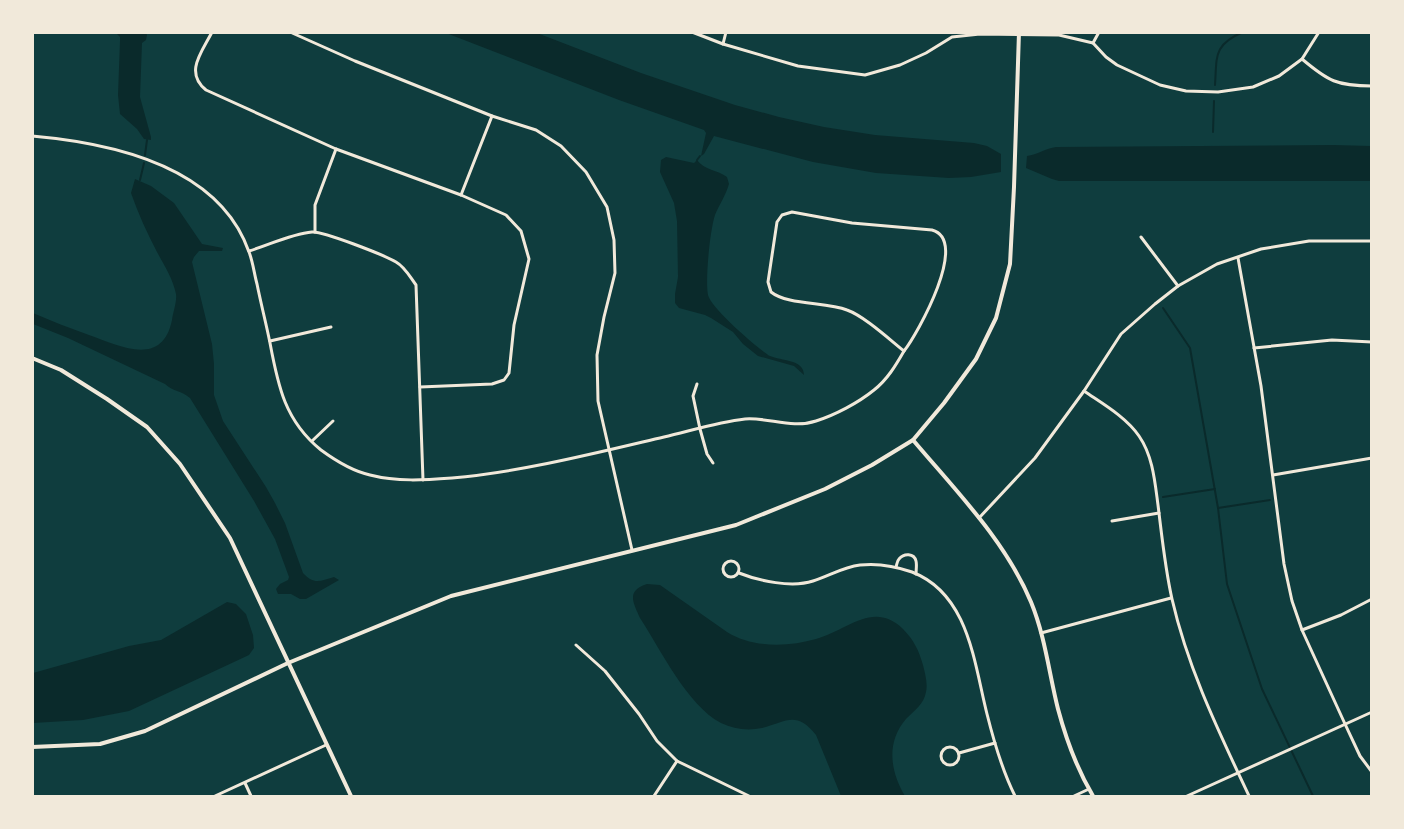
<svg xmlns="http://www.w3.org/2000/svg" width="1404" height="829" font-family="'Fira Sans',sans-serif">
<rect width="100%" height="100%" fill="#0f3d3e"/>
<!-- water -->
<g fill="#0a2a2b">
<path d="M 116,33 L 146,33 L 147,35 L 146,40 L 142,43 L 140,97 L 151,137 L 151,140 L 144,139 L 137,129 L 120,114 L 118,95 L 120,41 L 120,37 Z"/>
<path d="M 446,33 L 537,33 L 641,73 L 735,105 L 779,117 L 824,127 L 875,135 L 974,143 L 987,146 L 1001,154 L 1001,172 L 971,177 L 949,178 L 876,173 L 813,162 L 714,136 L 704,154 L 701,156 L 706,133 L 704,130 L 619,100 Z"/>
<path d="M 1333,145 L 1371,146 L 1371,181 L 1059,181 L 1052,179 L 1026,168 L 1027,156 C 1037,155 1046,148 1056,147 Z"/>
<path d="M 666,157 L 694,163 L 697,160 C 704,170 718,170 727,177 L 729,184 C 726,195 719,205 715,215 C 710,230 705,280 708,295 C 711,308 758,349 770,356 C 781,361 804,359 804,375 L 794,366 L 758,356 L 743,344 L 733,332 L 711,318 L 705,315 L 679,308 L 675,303 L 675,294 L 678,277 L 677,221 L 674,203 L 660,172 L 661,160 Z"/>
<path d="M 135,179 L 151,186 L 174,203 L 202,244 L 223,248 L 222,251 L 199,251 L 194,257 L 192,262 L 212,344 L 214,364 L 214,395 L 223,421 L 266,487 L 275,503 L 285,523 L 303,573 C 314,585 320,581 334,577 L 339,580 L 306,599 L 300,599 L 291,594 L 278,594 L 276,589 L 280,584 L 288,580 L 289,577 L 275,539 L 254,501 L 190,398 C 182,391 172,391 165,384 L 68,338 L 33,324 L 33,313 C 51,321 70,328 89,335 C 120,346 162,368 172,320 C 173,312 177,302 176,294 C 173,279 164,265 157,252 C 147,233 138,213 131,193 Z"/>
<path d="M 647,584 L 660,585 L 727,632 C 752,648 788,647 816,639 C 847,631 873,600 903,629 C 914,640 919,651 923,665 C 925,673 928,684 926,692 C 924,704 914,711 906,719 C 886,742 890,771 905,796 L 841,796 L 816,735 C 796,710 786,722 762,728 C 747,731 734,729 721,723 C 687,705 661,650 640,618 C 633,602 626,591 647,584 Z"/>
<path d="M 227,602 L 236,604 L 246,614 L 253,635 L 254,648 L 249,655 L 129,711 L 83,720 L 33,723 L 33,673 L 129,646 L 161,640 Z"/>
</g>
<g fill="none" stroke-linecap="round" stroke-linejoin="round">
<!-- stream -->
<g stroke="#0a2a2b" stroke-width="2">
<path d="M 1215,85 C 1217,56 1213,45 1243,32"/>
<path d="M 1213,132 L 1214,101"/>
<path d="M 145,155 L 147,140"/>
<path d="M 697,160 L 700,156"/>
<path d="M 140,180 L 144,163"/>
<path d="M 1163,308 L 1190,348 L 1218,508 L 1227,584 L 1262,689 L 1313,796"/>
<path d="M 1163,497 L 1215,489"/>
<path d="M 1218,508 L 1270,500"/>
</g>
<!-- minor -->
<g stroke="#f1e9da" stroke-width="3">
<path d="M 212,32 C 202,52 184,72 206,90 L 336,149 L 461,195 L 506,215 L 521,231 L 529,259 L 514,325 L 509,373 L 504,380 L 492,384 L 420,387"/>
<path d="M 290,32 L 355,61 L 492,116 L 536,130 L 561,146 L 586,172 L 607,207 L 614,240 L 615,273 L 604,317 L 597,355 L 598,401 L 632,550"/>
<path d="M 692,32 L 723,44 L 798,66 L 865,75 L 900,65 L 926,53 L 952,37 L 980,34 L 1059,35 L 1093,43 L 1106,57 L 1117,65 L 1160,85 L 1186,91 L 1218,92 L 1253,87 L 1279,76 L 1302,59 L 1319,32"/>
<path d="M 1093,43 L 1099,32"/>
<path d="M 723,44 L 726,32"/>
<path d="M 1302,59 C 1328,81 1337,86 1372,86"/>
<path d="M 32,136 C 112,143 219,166 249,252 C 253,262 254,273 257,284 C 261,304 266,323 270,343 C 278,386 285,421 321,450 C 336,461 352,471 370,475 C 397,482 425,480 452,478 C 521,472 596,453 664,437 C 690,431 718,422 745,419 C 768,417 792,429 816,421 C 835,415 858,403 874,390 C 887,380 896,365 904,351"/>
<path d="M 461,195 L 492,116"/>
<path d="M 792,212 L 852,223 L 932,230 C 970,240 918,333 904,351 C 889,339 864,316 847,310 C 826,302 787,305 771,292 L 768,282 L 777,222 L 782,215 Z"/>
<path d="M 315,232 L 315,205 L 336,149"/>
<path d="M 1141,237 L 1178,286"/>
<path d="M 249,251 C 269,245 291,234 312,232 C 323,231 384,255 396,262 C 405,267 410,277 416,285 L 423,480"/>
<path d="M 1238,258 L 1261,386 L 1284,564 L 1292,601 L 1302,630 L 1345,724 L 1360,756 L 1372,772"/>
<path d="M 270,341 L 331,327"/>
<path d="M 1254,348 L 1332,340 L 1372,342"/>
<path d="M 697,384 L 693,396 L 700,429 L 707,454 L 713,463"/>
<path d="M 1084,391 C 1103,404 1126,417 1139,436 C 1153,456 1155,483 1158,505 C 1162,537 1165,568 1172,599 C 1188,669 1219,732 1249,796"/>
<path d="M 312,441 L 333,421"/>
<path d="M 1273,475 L 1372,458"/>
<path d="M 979,518 L 1035,458 L 1084,391 L 1121,334 L 1155,304 L 1178,286 L 1217,264 L 1261,249 L 1309,241 L 1372,241"/>
<path d="M 1112,521 L 1159,513"/>
<circle cx="731" cy="569" r="8"/>
<path d="M 896,567 C 897,564 897,561 899,559 C 904,553 914,553 916,561 C 917,565 916,570 916,574"/>
<path d="M 739,573 C 759,581 792,588 813,581 C 829,576 843,567 860,565 C 878,563 895,566 912,572 C 969,594 974,663 987,714 C 994,742 1002,770 1015,796"/>
<path d="M 1302,630 L 1341,615 L 1372,599"/>
<path d="M 1041,633 L 1171,598"/>
<path d="M 576,645 L 605,671 L 639,714 L 657,741 L 677,761 L 749,796"/>
<circle cx="950" cy="756" r="9"/>
<path d="M 959,753 L 995,743"/>
<path d="M 245,783 L 251,796"/>
<path d="M 215,796 L 326,745"/>
<path d="M 654,796 L 677,761"/>
<path d="M 1074,796 L 1089,789"/>
<path d="M 1187,796 L 1372,712"/>
</g>
<!-- tertiary -->
<g stroke="#f1e9da" stroke-width="4">
<path d="M 32,358 L 61,370 L 107,399 L 147,427 L 180,464 L 230,538 L 351,796"/>
<path d="M 913,440 C 956,491 1005,540 1031,602 C 1045,636 1049,673 1058,709 C 1066,739 1077,769 1093,796"/>
<path d="M 32,747 L 100,744 L 145,731 L 288,663 L 451,596 L 736,525 L 825,489 L 872,465 L 913,440 L 944,403 L 976,359 L 996,318 L 1010,264 L 1014,187 L 1019,32"/>
</g>
</g>
<!-- border -->
<rect width="1404" height="829" fill="none" stroke="#f1e9da" stroke-width="68"/>
</svg>
